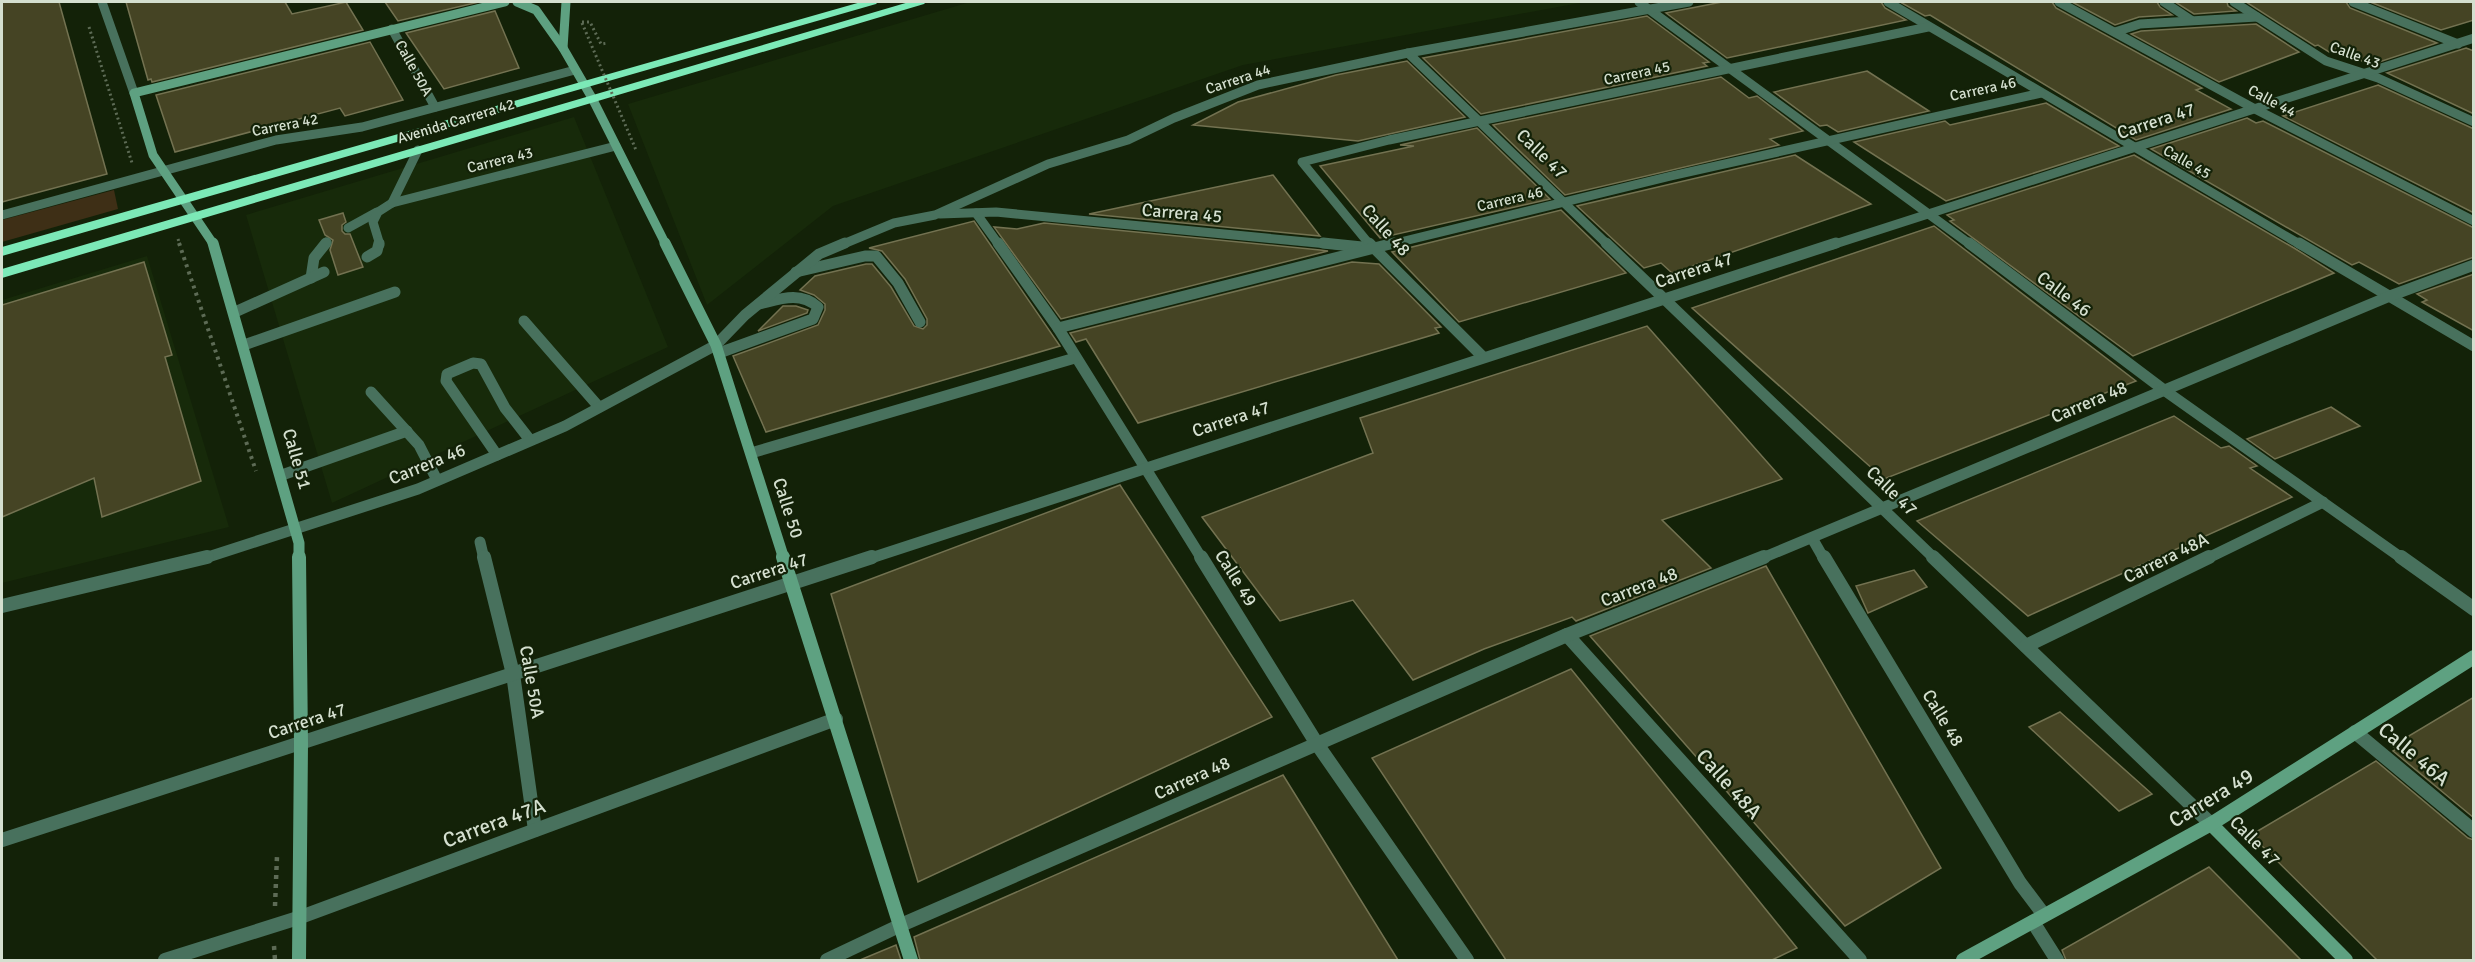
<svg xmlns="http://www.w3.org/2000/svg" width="2475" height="962" font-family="Signika,sans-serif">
<rect width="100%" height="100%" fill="#132208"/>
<!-- built -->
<g fill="#172a0a">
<path d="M 970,2 L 1585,2 L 1243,65 L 833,206 L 707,305 L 628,104 Z"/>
<path d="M 574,117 L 668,347 L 332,503 L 246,215 Z"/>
<path d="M 147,256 L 229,527 L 2,583 L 2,300 Z"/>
</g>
<!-- green -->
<path fill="#3e2f16" d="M 114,190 L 118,209 L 2,242 L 2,220 Z"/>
<!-- building -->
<g fill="#454424" stroke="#737251" stroke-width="1.5">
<path d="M 2,2 L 59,2 L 107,174 L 2,202 Z"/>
<path d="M 126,2 L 285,2 L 292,14 L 346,2 L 363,30 L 152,82 L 151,79 L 148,80 Z"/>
<path d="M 385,2 L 479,2 L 398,21 Z"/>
<path d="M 1722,2 L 1881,2 L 1885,8 L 1906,20 L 1727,58 L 1666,13 Z"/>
<path d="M 1900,2 L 2052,2 L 2056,8 L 2202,88 L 2196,90 L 2231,109 L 2136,140 L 1930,15 L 1925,16 Z"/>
<path d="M 2072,2 L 2157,2 L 2160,7 L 2172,15 L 2139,17 L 2115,25 Z"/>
<path d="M 2175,2 L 2227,2 L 2228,6 L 2236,11 L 2194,14 Z"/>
<path d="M 2246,2 L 2346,2 L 2350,8 L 2437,43 L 2370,65 L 2337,49 L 2329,52 L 2318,45 L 2315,46 Z"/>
<path d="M 2370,2 L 2474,2 L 2474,20 L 2441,30 Z"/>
<path d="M 495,11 L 519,68 L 444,89 L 406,33 Z"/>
<path d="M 1647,16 L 1709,62 L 1703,63 L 1707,66 L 1481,114 L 1423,58 Z"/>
<path d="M 2256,24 L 2299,52 L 2219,82 L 2131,34 L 2141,31 Z"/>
<path d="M 370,42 L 403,100 L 345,116 L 340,108 L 175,152 L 156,95 Z"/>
<path d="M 2466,48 L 2474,51 L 2474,114 L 2387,73 Z"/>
<path d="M 1407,61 L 1465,117 L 1358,141 L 1193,125 L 1238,102 L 1336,75 Z"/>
<path d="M 1867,71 L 1929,111 L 1838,132 L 1827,125 L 1820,126 L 1774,92 Z"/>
<path d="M 1721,77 L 1749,98 L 1757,96 L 1803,131 L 1770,139 L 1779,145 L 1565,195 L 1493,125 Z"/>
<path d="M 2378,85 L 2474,129 L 2474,213 L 2283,116 Z"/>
<path d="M 2046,103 L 2119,146 L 1946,201 L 1854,142 L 1945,121 L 1950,125 Z"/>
<path d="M 2247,118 L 2256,123 L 2263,121 L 2474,228 L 2474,257 L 2399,284 L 2359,262 L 2352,265 L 2151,149 Z"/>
<path d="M 1477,128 L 1550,199 L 1380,238 L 1320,166 L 1414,146 L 1400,145 Z"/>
<path d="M 1795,155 L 1871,204 L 1672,273 L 1661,263 L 1644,268 L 1577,206 Z"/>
<path d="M 2134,155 L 2294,248 L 2334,273 L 2133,356 L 1950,221 L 1954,220 L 1947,215 Z"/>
<path d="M 1273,175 L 1320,236 L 1089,214 Z"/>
<path d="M 1561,210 L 1626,273 L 1459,322 L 1392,252 Z"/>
<path d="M 343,213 L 346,222 L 342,225 L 342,231 L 345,234 L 350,234 L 363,267 L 338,275 L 330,250 L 333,240 L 325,235 L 319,220 Z"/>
<path d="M 974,221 L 1060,346 L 766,432 L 733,356 L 818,325 L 825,310 L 825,304 L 814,295 L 800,290 L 815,276 L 866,264 L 872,264 L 891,287 L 914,326 L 923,329 L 927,325 L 927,319 L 905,279 L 882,251 L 869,248 Z"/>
<path d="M 1044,223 L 1320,250 L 1328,251 L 1061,319 L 994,227 L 1017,229 Z"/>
<path d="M 1934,226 L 2136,381 L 1884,479 L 1692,308 Z"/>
<path d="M 144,262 L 172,355 L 165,357 L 201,481 L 102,517 L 94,478 L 2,517 L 2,305 Z"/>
<path d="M 1352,262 L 1379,264 L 1441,327 L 1435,328 L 1439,333 L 1138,423 L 1086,339 L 1076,342 L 1070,333 Z"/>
<path d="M 2474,274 L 2474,331 L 2422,302 L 2427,300 L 2417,294 Z"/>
<path d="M 783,306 L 796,306 L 808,310 L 807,313 L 758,331 Z"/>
<path d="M 1647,326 L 1782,479 L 1662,520 L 1711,568 L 1576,621 L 1572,617 L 1484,649 L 1413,680 L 1353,600 L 1280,621 L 1202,517 L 1373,453 L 1360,418 Z"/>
<path d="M 2331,407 L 2360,426 L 2275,459 L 2247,439 Z"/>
<path d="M 2174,416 L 2221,448 L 2229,446 L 2257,466 L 2250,468 L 2292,497 L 2028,616 L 1917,521 Z"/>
<path d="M 1120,485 L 1272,717 L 918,882 L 831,594 Z"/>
<path d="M 1766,566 L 1941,868 L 1845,926 L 1590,636 Z"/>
<path d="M 1914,570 L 1927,587 L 1868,613 L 1856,586 Z"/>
<path d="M 1571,669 L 1797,948 L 1772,960 L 1506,960 L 1372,758 Z"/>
<path d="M 2474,697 L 2474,818 L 2393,751 L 2397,749 L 2392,746 Z"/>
<path d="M 2060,712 L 2152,794 L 2119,811 L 2029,727 Z"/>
<path d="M 2376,761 L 2468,838 L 2474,840 L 2474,960 L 2377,960 L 2251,835 Z"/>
<path d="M 1283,775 L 1398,960 L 920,960 L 914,937 Z"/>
<path d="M 2209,867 L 2301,960 L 2066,960 L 2062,950 Z"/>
<path d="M 896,945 L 901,960 L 860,960 Z"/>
</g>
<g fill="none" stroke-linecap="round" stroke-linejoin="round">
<!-- path-far2 -->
<g stroke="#5d6b55" stroke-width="3" stroke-dasharray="2 3" stroke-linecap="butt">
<path d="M 582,22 L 590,22 L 601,44 L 608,43"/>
<path d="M 89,27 L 132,163"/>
<path d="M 178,239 L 180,245"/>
</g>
<!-- path-far1 -->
<path stroke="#5d6b55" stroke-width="4" stroke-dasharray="3 4.5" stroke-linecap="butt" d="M 179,243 L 256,471"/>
<!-- path -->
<g stroke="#5d6b55" stroke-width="4.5" stroke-dasharray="4 5" stroke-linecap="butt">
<path d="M 275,906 L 277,856"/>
<path d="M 274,946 L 275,960"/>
</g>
<!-- lane-far1 -->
<g stroke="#48715d" stroke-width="9">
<path d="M 348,228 L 377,212"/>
<path d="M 324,245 L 327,242"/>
<path d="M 380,245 L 373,222 L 378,212 L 392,203"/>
</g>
<!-- lane -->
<g stroke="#48715d" stroke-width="11">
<path d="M 367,257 L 377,251 L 379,243"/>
<path d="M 796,272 L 865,256 L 876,256 L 898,283 L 920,322"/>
<path d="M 311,278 L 314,258 L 326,243"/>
<path d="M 235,312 L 324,272"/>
<path d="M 524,321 L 599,407"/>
<path d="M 244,345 L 395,292"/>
<path d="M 719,353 L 813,319 L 818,307 C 800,291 780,299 759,304"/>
<path d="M 371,392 L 419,445 L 437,480"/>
<path d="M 497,455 L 446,381 L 447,374 L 473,363 L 481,364 L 505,408 L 530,440"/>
<path d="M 282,475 L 407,431"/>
</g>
<!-- street-far2 -->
<g stroke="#48715d" stroke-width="9">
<path d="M 102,2 L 134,93"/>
<path d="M 1639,2 L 1971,245"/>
<path d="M 1888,2 L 2301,245"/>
<path d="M 2059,2 L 2255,109 L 2474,221"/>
<path d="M 2164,2 L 2191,20"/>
<path d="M 2234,2 L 2326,61 L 2378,78 L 2474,122"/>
<path d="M 2353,2 L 2458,44"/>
<path d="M 392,29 L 435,107"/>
<path d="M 2115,32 L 2140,24 L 2257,17"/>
<path d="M 1408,53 L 1608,245"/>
<path d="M 392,203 L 616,146"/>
<path d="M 392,203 L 418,150"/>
<path d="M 976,213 L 999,245"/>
<path d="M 940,214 L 996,212 L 1338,245"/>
<path d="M 2,215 L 276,140 L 362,127 L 575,70"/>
<path d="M 841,245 L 894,223 L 935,215 L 1048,164 L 1128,140 L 1174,118 L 1258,85 L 1408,53 L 1689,2"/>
<path d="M 1370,245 L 1302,162 L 1389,140 L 1928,27"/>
<path d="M 1388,245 L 1671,176 L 2041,93"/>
<path d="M 1832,245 L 2474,38"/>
</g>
<!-- street-far1 -->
<g stroke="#48715d" stroke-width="11">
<path d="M 998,243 L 1058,328 L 1202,559"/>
<path d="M 1323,243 L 1362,247"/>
<path d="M 1369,243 L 1483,357"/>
<path d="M 1606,243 L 1935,559"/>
<path d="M 1969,243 L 2164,390 L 2403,559"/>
<path d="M 2299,243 L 2474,346"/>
<path d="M 1058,328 L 1394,243"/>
<path d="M 751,453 L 1075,358"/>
<path d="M 1812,538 L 1824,559"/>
<path d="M 480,542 L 484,559"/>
<path d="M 202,559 L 418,489 L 565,426 L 716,345 L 745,315 L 819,254 L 845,243"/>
<path d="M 868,559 L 1836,243"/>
<path d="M 1760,559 L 2390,296 L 2474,265"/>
<path d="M 2206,559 L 2323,502"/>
</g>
<!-- street -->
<g stroke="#48715d" stroke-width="14">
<path d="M 484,557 L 513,674 L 535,830"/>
<path d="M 1201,557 L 1317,744 L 1467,960"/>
<path d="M 1824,557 L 2020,883 L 2044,915"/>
<path d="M 1933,557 L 2211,824"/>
<path d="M 2401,557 L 2474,609"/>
<path d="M 2,606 L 207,557"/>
<path d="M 1567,635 L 1860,960"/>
<path d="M 2026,646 L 2209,557"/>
<path d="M 2355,732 L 2474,831"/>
<path d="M 2,840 L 872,557"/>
<path d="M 2033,922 L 2057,960"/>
<path d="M 165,960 L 298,918 L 836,719"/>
<path d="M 827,960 L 901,925 L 1567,635 L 1764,557"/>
</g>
<!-- secondary-far2 -->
<g stroke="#5ea181" stroke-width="9">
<path d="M 517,2 L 536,10 L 563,48 L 592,98 L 666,245"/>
<path d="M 563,48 L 566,2"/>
<path d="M 214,245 L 153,155 L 134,93 L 505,2"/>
</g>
<!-- secondary-far1 -->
<g stroke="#5ea181" stroke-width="11">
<path d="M 213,243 L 299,543 L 299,559"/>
<path d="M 665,243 L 716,345 L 784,559"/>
</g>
<!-- secondary -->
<g stroke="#5ea181" stroke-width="14">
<path d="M 783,557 L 911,960"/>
<path d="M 2211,824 L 2346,960"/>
<path d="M 299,960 L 301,744 L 299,557"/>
<path d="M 1963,960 L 2211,824 L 2474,657"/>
</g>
<!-- highway -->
<g fill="#7ce9b7" fill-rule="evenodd">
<path d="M 861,2 L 878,2 L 876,4 L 2,256 L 2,247 Z"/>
<path d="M 909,2 L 926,2 L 924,4 L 2,278 L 2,269 Z"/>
</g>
<!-- path-bridge -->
<path stroke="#5d6b55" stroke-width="3" stroke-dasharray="2 3" stroke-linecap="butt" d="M 582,23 L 636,150"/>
</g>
<g text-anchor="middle" stroke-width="4.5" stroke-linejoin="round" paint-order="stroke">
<!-- far-street labels -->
<g font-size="15" fill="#d4dfcf" stroke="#132208">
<text transform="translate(2355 55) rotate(20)" y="5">Calle 43</text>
<text transform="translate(414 68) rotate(61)" y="5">Calle 50A</text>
<text transform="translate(1637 73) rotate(-12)" y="5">Carrera 45</text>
<text transform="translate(1238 79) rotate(-18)" y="5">Carrera 44</text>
<text transform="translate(1983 89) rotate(-12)" y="5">Carrera 46</text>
<text transform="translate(2272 101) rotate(28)" y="5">Calle 44</text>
<text transform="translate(456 121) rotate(-17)" y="5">Avenida Carrera 42</text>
<text transform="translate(285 125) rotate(-11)" y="5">Carrera 42</text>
<text transform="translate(500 160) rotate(-14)" y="5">Carrera 43</text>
<text transform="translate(2187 162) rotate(30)" y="5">Calle 45</text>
<text transform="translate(1510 199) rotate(-13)" y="5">Carrera 46</text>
</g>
<!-- street labels -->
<g font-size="18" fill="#d4dfcf" stroke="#132208">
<text transform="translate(2156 121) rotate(-18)" y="6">Carrera 47</text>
<text transform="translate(1542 154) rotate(44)" y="6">Calle 47</text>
<text transform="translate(1182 213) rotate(5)" y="6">Carrera 45</text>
<text transform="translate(1386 230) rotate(48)" y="6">Calle 48</text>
<text transform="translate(1694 270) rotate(-18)" y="6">Carrera 47</text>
<text transform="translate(2064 294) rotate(37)" y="6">Calle 46</text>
<text transform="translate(2089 402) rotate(-23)" y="6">Carrera 48</text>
<text transform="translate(1231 419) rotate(-18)" y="6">Carrera 47</text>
<text transform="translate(297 459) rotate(74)" y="6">Calle 51</text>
<text transform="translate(427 464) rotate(-22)" y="6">Carrera 46</text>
<text transform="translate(1892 491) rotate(44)" y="6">Calle 47</text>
<text transform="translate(788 508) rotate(72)" y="6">Calle 50</text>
<text transform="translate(2166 558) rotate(-26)" y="6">Carrera 48A</text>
<text transform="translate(769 571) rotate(-18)" y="6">Carrera 47</text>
<text transform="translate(1236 578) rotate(58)" y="6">Calle 49</text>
<text transform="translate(1639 587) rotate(-21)" y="6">Carrera 48</text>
<text transform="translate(532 682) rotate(80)" y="6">Calle 50A</text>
<text transform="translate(1943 718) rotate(59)" y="6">Calle 48</text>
<text transform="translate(307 721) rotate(-18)" y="6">Carrera 47</text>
<text transform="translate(1192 778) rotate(-24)" y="6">Carrera 48</text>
<text transform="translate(2255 841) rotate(45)" y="6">Calle 47</text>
</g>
<!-- near-street labels -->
<g font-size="21" fill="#d4dfcf" stroke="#132208">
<text transform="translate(2414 754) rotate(40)" y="7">Calle 46A</text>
<text transform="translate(1729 784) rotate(48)" y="7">Calle 48A</text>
<text transform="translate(2211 798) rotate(-31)" y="7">Carrera 49</text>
<text transform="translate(494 823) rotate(-20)" y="7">Carrera 47A</text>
</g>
</g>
<!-- border -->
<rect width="2475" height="962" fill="none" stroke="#d4dfcf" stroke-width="6"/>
</svg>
